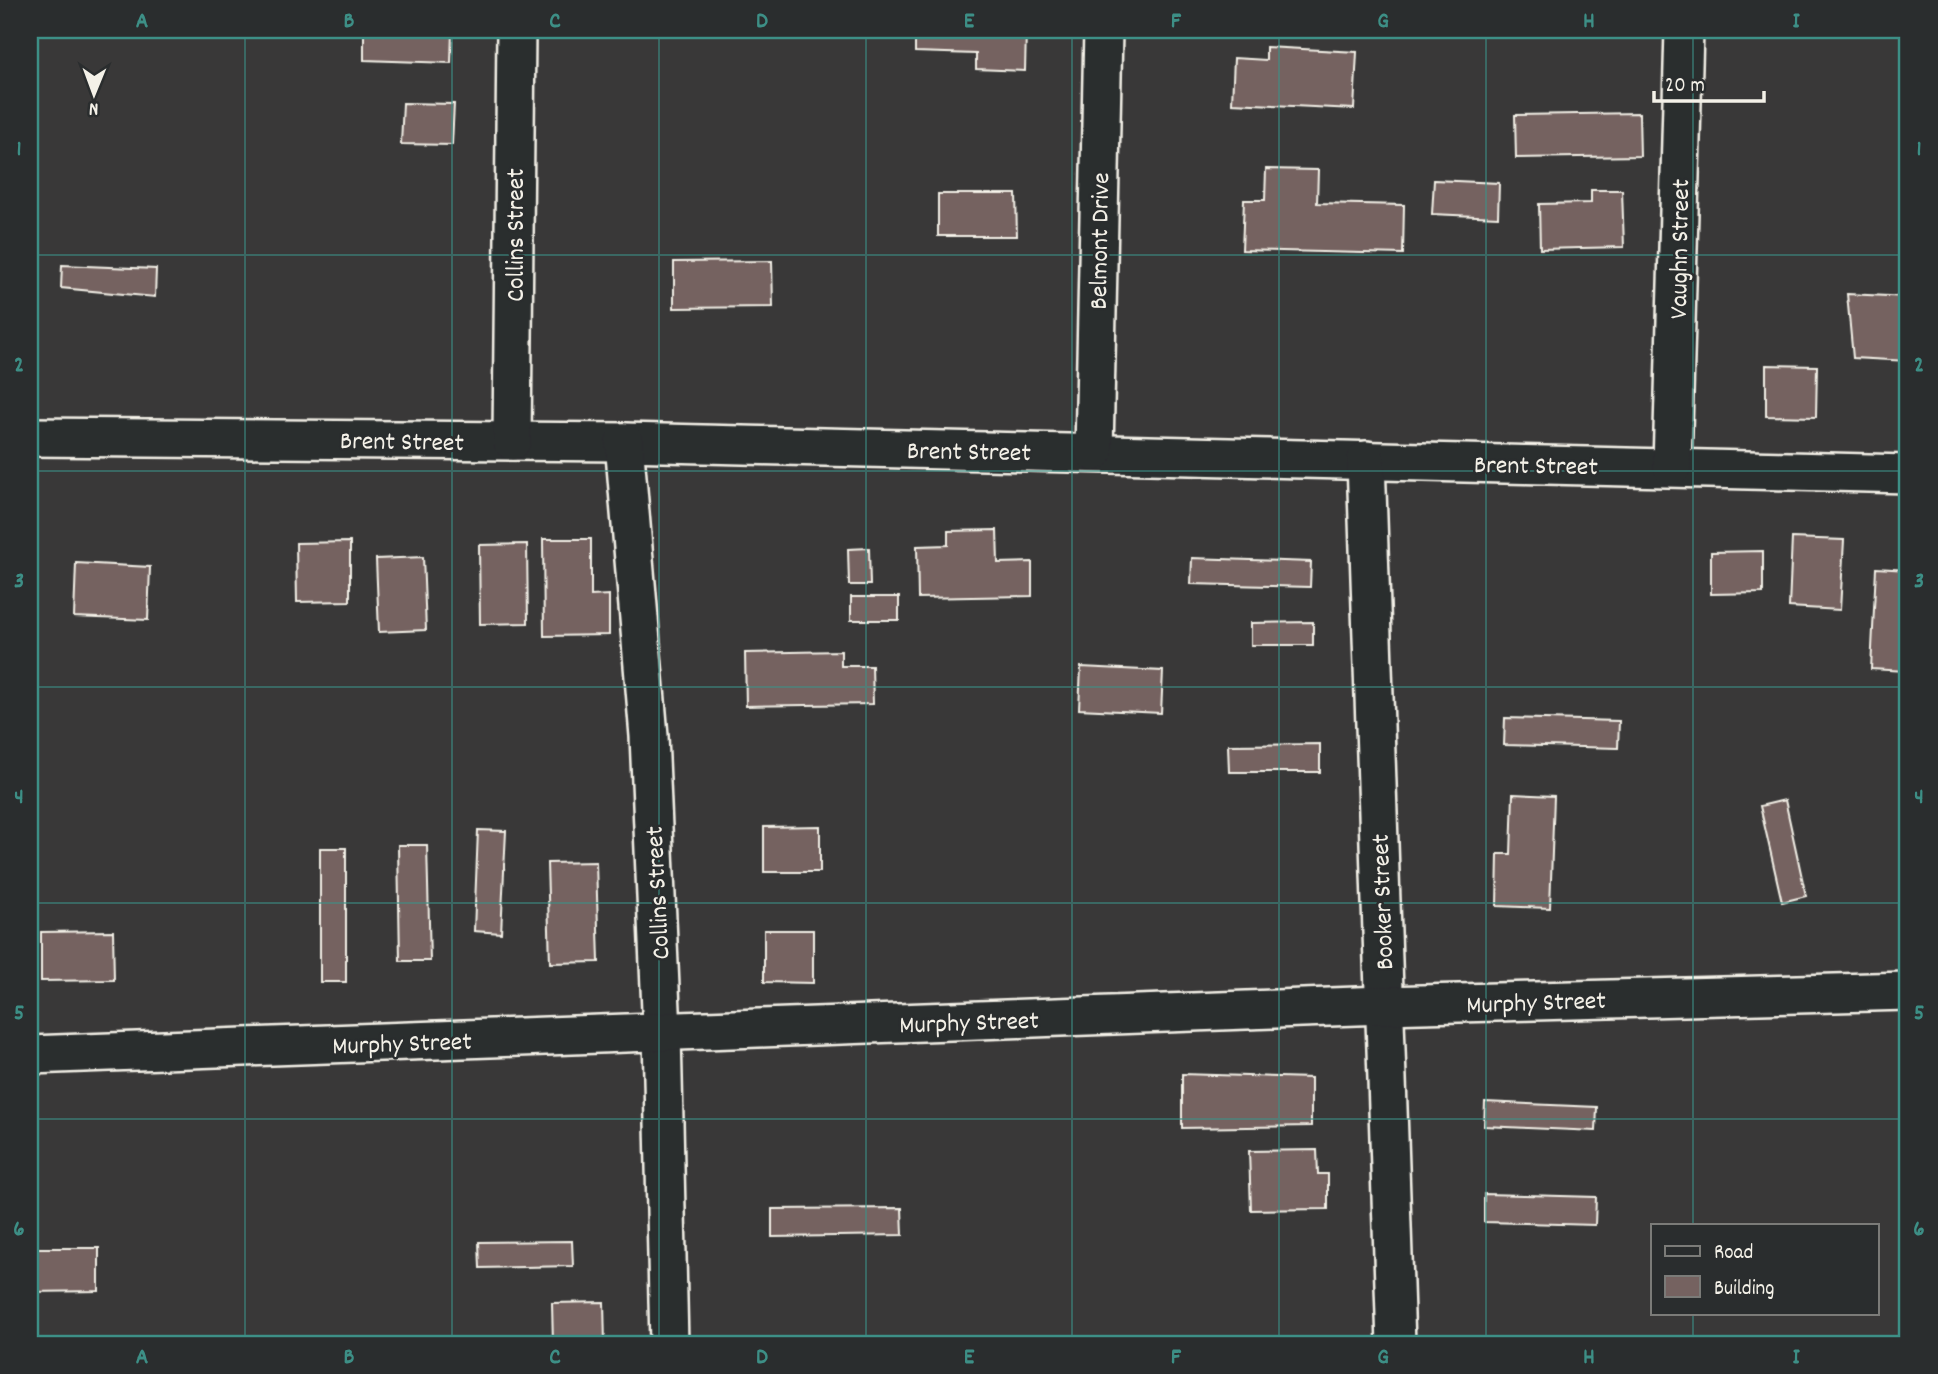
<svg xmlns="http://www.w3.org/2000/svg" width="1938" height="1374" font-family="Dekko,sans-serif">
<rect width="100%" height="100%" fill="#393838"/>
<filter id="ink" filterUnits="userSpaceOnUse"><feTurbulence type="fractalNoise" baseFrequency=".0143" numOctaves="2"/><feDisplacementMap in="SourceGraphic" scale="14" xChannelSelector="R" yChannelSelector="G"/><feConvolveMatrix kernelMatrix="1 2 1 2 8 2 1 2 1" color-interpolation-filters="sRGB"/></filter>
<g filter="url(#ink)">
<!-- building -->
<g fill="#756260" stroke="#f4f1e8" stroke-width="2">
<path d="M 364,30 L 452,30 L 451,63 L 364,60 Z"/>
<path d="M 915,30 L 1026,30 L 1025,71 L 976,69 L 976,54 L 915,52 Z"/>
<path d="M 1266,47 L 1357,52 L 1354,109 L 1232,103 L 1234,58 L 1266,60 Z"/>
<path d="M 403,103 L 454,104 L 452,145 L 401,144 Z"/>
<path d="M 1639,113 L 1640,156 L 1516,158 L 1515,115 Z"/>
<path d="M 1266,169 L 1318,170 L 1317,203 L 1404,205 L 1403,254 L 1242,250 L 1244,200 L 1265,200 Z"/>
<path d="M 1434,180 L 1499,183 L 1498,217 L 1432,214 Z"/>
<path d="M 1591,190 L 1622,190 L 1624,247 L 1540,249 L 1539,204 L 1591,203 Z"/>
<path d="M 938,194 L 1016,194 L 1017,236 L 938,236 Z"/>
<path d="M 772,261 L 773,307 L 674,308 L 674,262 Z"/>
<path d="M 62,265 L 156,269 L 155,297 L 61,288 Z"/>
<path d="M 1847,294 L 1908,297 L 1908,361 L 1853,358 Z"/>
<path d="M 1766,365 L 1817,366 L 1816,417 L 1766,416 Z"/>
<path d="M 997,530 L 998,563 L 1032,562 L 1032,596 L 918,598 L 917,546 L 948,545 L 948,531 Z"/>
<path d="M 1792,538 L 1844,540 L 1840,610 L 1789,607 Z"/>
<path d="M 543,539 L 591,539 L 591,596 L 609,595 L 609,635 L 544,636 Z"/>
<path d="M 350,542 L 350,601 L 297,602 L 296,543 Z"/>
<path d="M 527,544 L 528,623 L 480,624 L 479,545 Z"/>
<path d="M 869,548 L 870,585 L 849,585 L 848,549 Z"/>
<path d="M 1763,551 L 1763,593 L 1711,594 L 1711,552 Z"/>
<path d="M 423,557 L 426,630 L 379,632 L 376,559 Z"/>
<path d="M 1192,558 L 1311,562 L 1310,587 L 1191,584 Z"/>
<path d="M 76,563 L 150,567 L 148,620 L 74,617 Z"/>
<path d="M 1876,568 L 1908,570 L 1906,671 L 1871,669 Z"/>
<rect x="851" y="597" width="48" height="23"/>
<path d="M 1313,622 L 1313,645 L 1251,645 L 1251,623 Z"/>
<path d="M 841,651 L 841,666 L 872,666 L 873,704 L 746,706 L 745,653 Z"/>
<path d="M 1081,667 L 1163,671 L 1161,713 L 1079,709 Z"/>
<path d="M 1505,718 L 1619,721 L 1618,748 L 1504,745 Z"/>
<path d="M 1320,744 L 1320,772 L 1229,772 L 1228,745 Z"/>
<path d="M 1513,794 L 1554,796 L 1550,908 L 1497,906 L 1498,854 L 1511,854 Z"/>
<path d="M 1785,800 L 1806,896 L 1782,902 L 1760,806 Z"/>
<path d="M 820,826 L 820,872 L 764,872 L 764,827 Z"/>
<path d="M 478,830 L 506,831 L 501,933 L 474,931 Z"/>
<path d="M 398,845 L 427,845 L 430,961 L 400,961 Z"/>
<rect x="320" y="848" width="26" height="134"/>
<path d="M 596,862 L 599,962 L 550,963 L 547,863 Z"/>
<path d="M 764,930 L 813,930 L 813,983 L 764,982 Z"/>
<path d="M 113,931 L 114,980 L 41,981 L 41,932 Z"/>
<path d="M 1182,1074 L 1311,1078 L 1311,1126 L 1182,1128 Z"/>
<path d="M 1485,1102 L 1597,1107 L 1596,1131 L 1484,1126 Z"/>
<path d="M 1317,1150 L 1318,1174 L 1328,1174 L 1328,1209 L 1251,1210 L 1249,1151 Z"/>
<path d="M 1484,1194 L 1596,1197 L 1595,1225 L 1484,1222 Z"/>
<path d="M 902,1208 L 903,1235 L 772,1237 L 772,1209 Z"/>
<path d="M 572,1241 L 573,1266 L 480,1268 L 479,1242 Z"/>
<path d="M 30,1248 L 99,1248 L 99,1291 L 30,1292 Z"/>
<path d="M 604,1302 L 605,1344 L 553,1344 L 552,1303 Z"/>
</g>
<g fill="none" stroke-linecap="round" stroke-linejoin="round">
<defs>
<g id="minor">
<path d="M 30,437 L 624,442 L 1908,474"/>
<path d="M 512,441 L 516,30"/>
<path d="M 624,442 L 649,736 L 662,1033 L 669,1344"/>
<path d="M 1094,452 L 1103,30"/>
<path d="M 1366,460 L 1396,1344"/>
<path d="M 1672,467 L 1684,30"/>
<path d="M 30,1055 L 1384,1005 L 1908,991"/>
</g>
</defs>
<!-- minor casing -->
<use href="#minor" stroke="#f4f1e8" stroke-width="42"/>
<!-- minor -->
<use href="#minor" stroke="#2a2d2e" stroke-width="37"/>
</g>
</g>
<!-- grid -->
<path fill="none" stroke="#3d8f86" stroke-width="2" stroke-opacity="0.55" d="M 245,30 L 245,1344M 452,30 L 452,1344M 659,30 L 659,1344M 866,30 L 866,1344M 1072,30 L 1072,1344M 1279,30 L 1279,1344M 1486,30 L 1486,1344M 1693,30 L 1693,1225M 30,255 L 1908,255M 30,471 L 1908,471M 30,687 L 1908,687M 30,903 L 1908,903M 30,1119 L 1908,1119M 1693,1313 L 1693,1344"/>
<g text-anchor="middle" stroke-width="5" stroke-linejoin="round" paint-order="stroke">
<!-- street labels -->
<g font-size="26" fill="#f4f1e8" stroke="#2a2d2e">
<text transform="translate(514 235) rotate(-90)" y="9">Collins Street</text>
<text transform="translate(1098 241) rotate(-89)" y="9">Belmont Drive</text>
<text transform="translate(1678 249) rotate(-89)" y="9">Vaughn Street</text>
<text transform="translate(402 440) rotate(1)" y="9">Brent Street</text>
<text transform="translate(969 450) rotate(1)" y="9">Brent Street</text>
<text transform="translate(1536 464) rotate(1)" y="9">Brent Street</text>
<text transform="translate(656 893) rotate(-93)" y="9">Collins Street</text>
<text transform="translate(1381 902) rotate(-92)" y="9">Booker Street</text>
<text transform="translate(1536 1001) rotate(-2)" y="9">Murphy Street</text>
<text transform="translate(969 1021) rotate(-2)" y="9">Murphy Street</text>
<text transform="translate(402 1042) rotate(-2)" y="9">Murphy Street</text>
</g>
</g>
<!-- margin -->
<rect width="1938" height="1374" fill="none" stroke="#2a2d2e" stroke-width="77"/>
<!-- legend -->
<rect x="1651" y="1224" width="228" height="91" fill="#2a2d2e" stroke="#7b7b78" stroke-width="2"/>
<rect x="1665" y="1246" width="35" height="10" fill="#2a2d2e" stroke="#7b7b78" stroke-width="2"/>
<text x="1714" y="1258" font-size="21" fill="#f4f1e8">Road</text>
<rect x="1665" y="1276" width="35" height="21" fill="#756260" stroke="#7b7b78" stroke-width="2"/>
<text x="1714" y="1294" font-size="21" fill="#f4f1e8">Building</text>
<!-- north arrow -->
<g transform="translate(94 94) rotate(181)" stroke="#2a2d2e" stroke-width="5" paint-order="stroke">
<path d="M0-5L12 26L0 18L-12 26Z" fill="#f4f1e8"/>
<text y="-10" font-size="19" font-weight="bold" text-anchor="middle" fill="#f4f1e8">N</text>
</g>
<!-- scale -->
<path d="M1654 91v10h110v-10" fill="none" stroke="#f4f1e8" stroke-width="3.5"/>
<text x="1665" y="91" font-size="21" fill="#f4f1e8" stroke="#2a2d2e" stroke-width="5" paint-order="stroke">20 m</text>
<rect x="38" y="38" width="1861" height="1298" fill="none" stroke="#3d8f86" stroke-width="2.5"/>
<g font-size="23" text-anchor="middle" font-weight="bold" fill="#3d8f86">
<text x="142" y="27">A</text>
<text x="349" y="27">B</text>
<text x="555" y="27">C</text>
<text x="762" y="27">D</text>
<text x="969" y="27">E</text>
<text x="1176" y="27">F</text>
<text x="1383" y="27">G</text>
<text x="1589" y="27">H</text>
<text x="1796" y="27">I</text>
<text x="19" y="155">1</text>
<text x="1919" y="155">1</text>
<text x="19" y="371">2</text>
<text x="1919" y="371">2</text>
<text x="19" y="587">3</text>
<text x="1919" y="587">3</text>
<text x="19" y="803">4</text>
<text x="1919" y="803">4</text>
<text x="19" y="1019">5</text>
<text x="1919" y="1019">5</text>
<text x="19" y="1235">6</text>
<text x="1919" y="1235">6</text>
<text x="142" y="1363">A</text>
<text x="349" y="1363">B</text>
<text x="555" y="1363">C</text>
<text x="762" y="1363">D</text>
<text x="969" y="1363">E</text>
<text x="1176" y="1363">F</text>
<text x="1383" y="1363">G</text>
<text x="1589" y="1363">H</text>
<text x="1796" y="1363">I</text>
</g>
</svg>
